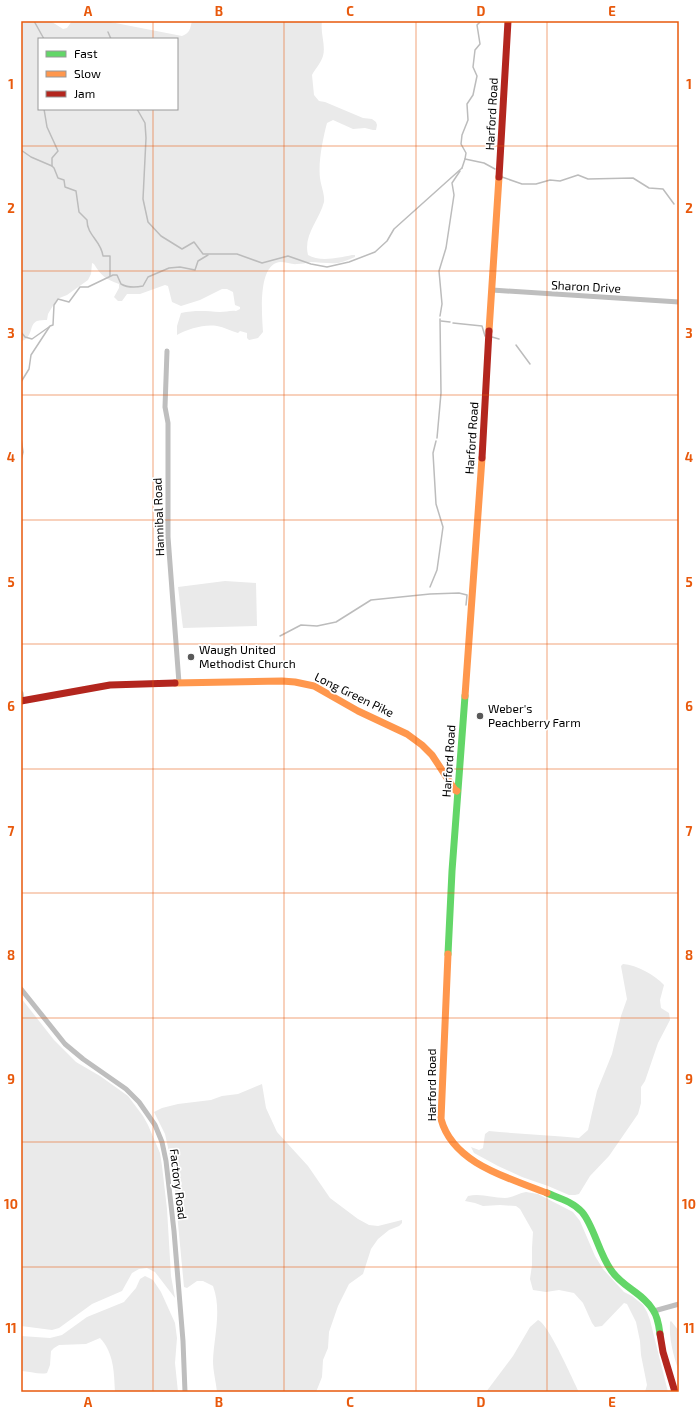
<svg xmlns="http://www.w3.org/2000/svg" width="700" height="1413" font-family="'Exo 2',sans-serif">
<rect width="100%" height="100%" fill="#fff"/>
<!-- green -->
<g fill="#eaeaea" fill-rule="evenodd">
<path d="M 21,21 L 52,22 L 63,29 L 67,28 L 72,21 L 105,21 L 182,36 C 190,33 190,29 192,21 L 322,21 C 320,33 326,45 323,56 C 321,63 315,69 312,75 L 314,95 L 319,101 L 325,102 L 363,118 L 372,119 L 376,122 L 377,125 L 376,130 L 373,130 L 365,128 L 353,129 L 333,120 L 327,123 C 323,138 318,162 320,178 C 321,186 325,195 324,202 C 319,221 303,235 308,255 C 319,262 339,258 352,255 L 355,255 L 355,257 C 350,259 343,262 338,263 C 329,264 319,262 310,262 C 306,263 302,264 297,264 C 291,265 282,260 276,263 C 258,270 262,316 263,332 L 258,338 L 249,340 L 247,338 L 247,333 L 240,331 L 238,333 C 231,331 224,327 217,326 C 204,324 188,329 177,335 L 177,326 L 181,313 C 195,310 206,311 220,312 C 226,312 231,310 236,311 L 240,309 L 240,307 L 235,305 L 233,292 L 227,289 L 222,289 L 200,300 L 181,306 L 172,302 L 168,286 L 165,285 L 140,294 L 127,294 L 122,301 L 118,301 L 114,297 L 119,288 L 119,284 C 106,279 101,276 94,264 L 92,263 L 91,274 L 88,280 L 67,295 L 57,299 L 48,314 L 47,320 C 44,320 40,320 37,321 C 29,324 33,339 21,341 ZM 39,39 L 177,39 L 177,109 L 39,109 Z"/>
<path d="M 225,581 L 256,583 L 257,626 L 183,628 L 178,587 Z"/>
<path d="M 623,964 C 637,965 655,975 664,985 L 660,1000 L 661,1008 L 669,1013 L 670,1020 L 658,1043 L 645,1081 L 641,1087 L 641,1103 L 638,1114 L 609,1156 L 590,1176 L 579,1194 L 575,1195 L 569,1195 L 548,1186 L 522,1177 L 498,1166 L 474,1153 L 471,1147 L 479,1150 L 483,1148 L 485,1134 L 489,1131 C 519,1134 549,1135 579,1138 L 588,1130 L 597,1091 L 612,1054 L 621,1016 L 627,999 L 621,966 Z"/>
<path d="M 21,998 L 54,1040 L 76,1062 L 100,1076 L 128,1096 L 143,1116 L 148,1125 L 160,1153 L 162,1166 L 167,1209 L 171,1276 L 175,1298 L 155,1272 L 147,1268 L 139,1269 L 132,1273 L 122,1291 L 92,1304 L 59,1328 L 52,1330 L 21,1326 Z"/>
<path d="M 262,1084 L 266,1108 L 277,1132 L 308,1166 L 330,1198 L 358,1219 L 369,1225 L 378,1226 L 402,1220 L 402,1223 L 399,1226 L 389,1230 L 378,1239 L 371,1249 L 363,1274 L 349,1284 L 338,1306 L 329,1332 L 328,1348 L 323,1360 L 322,1377 L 316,1392 L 217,1392 C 216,1382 213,1371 213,1361 C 214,1336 222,1310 213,1286 L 203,1281 L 197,1281 L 187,1288 L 184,1287 L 173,1170 L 165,1134 L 154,1112 L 162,1108 L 178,1104 L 211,1100 L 222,1096 L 238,1094 Z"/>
<path d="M 526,1192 L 538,1194 L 573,1212 L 580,1221 L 595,1256 L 603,1269 L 624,1292 L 632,1296 L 643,1305 L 647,1312 L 650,1320 L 668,1392 L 645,1392 L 647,1385 L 641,1355 L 640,1341 L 636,1322 L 627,1304 L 624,1303 L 602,1326 L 595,1327 L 592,1323 L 583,1303 L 574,1293 L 559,1290 L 546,1292 L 533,1290 L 530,1279 L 532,1265 L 532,1248 L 533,1232 L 520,1209 L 516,1206 L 500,1205 L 483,1206 L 475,1203 L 465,1201 L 468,1196 C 481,1193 492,1198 505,1198 C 512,1198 519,1193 526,1192 Z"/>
<path d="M 145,1276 L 153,1280 L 161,1292 L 175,1323 L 177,1338 L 175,1363 L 178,1392 L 115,1392 C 114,1372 114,1353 100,1338 L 86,1344 L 59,1345 L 54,1348 L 51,1351 L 50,1365 L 47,1373 C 40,1375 29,1371 21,1371 L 21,1336 L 50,1338 L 62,1335 L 87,1317 L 124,1302 L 136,1288 L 140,1279 Z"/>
<path d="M 538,1320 C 548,1323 573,1380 579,1392 L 486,1392 L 513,1356 L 530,1327 Z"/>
<path d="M 671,1321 L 679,1331 L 679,1372 C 673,1354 669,1340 670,1322 Z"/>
</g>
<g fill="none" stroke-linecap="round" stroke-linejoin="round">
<!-- stream -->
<g stroke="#bcbcbc" stroke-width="1.5">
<path d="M 34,21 L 44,39"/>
<path d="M 108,32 L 111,39"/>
<path d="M 44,109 L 47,127 L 58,151 L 52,158 L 52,166"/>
<path d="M 137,109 L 145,123 L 146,138 L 143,199 L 148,222 L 161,236 L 182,249 L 194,242 L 203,254 L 237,254 L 262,263 L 288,256 L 311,264 L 327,267 L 349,262 L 375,252 L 387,241 L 394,229 L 462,168"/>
<path d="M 21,150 L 31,157 L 52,166 L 54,168 L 58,178 L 64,180 L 65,187 L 76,191 L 79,212 L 87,220 C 87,236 101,240 103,256 L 110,256 L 110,276"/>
<path d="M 465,159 L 484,163 L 495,169"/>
<path d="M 462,168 L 465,159 L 466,153 L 461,144 L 462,135 L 468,120 L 467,104 L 473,95 L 477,76 L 473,67 L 475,50 L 480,44 L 477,25 L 481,21"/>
<path d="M 502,177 L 522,184 L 536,184 L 550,180 L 560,181 L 578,175 L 588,179 L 633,178 L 649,188 L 663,189 L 674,204"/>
<path d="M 440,316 L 442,304 L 439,271 L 446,248 L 454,195 L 452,183 L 460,171"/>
<path d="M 441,321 L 450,322"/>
<path d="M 453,323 L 482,326 L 485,336"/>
<path d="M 21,332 L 25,337 L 32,339 L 49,327"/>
<path d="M 492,337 L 499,339"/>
<path d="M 516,345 L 530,364"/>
<path d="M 21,382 L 29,369 L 31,355 L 50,326 L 53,325 L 54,305 L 58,299 L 69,302 L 80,287 L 88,287 L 113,275 L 117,275 L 121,284 C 128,288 134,288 143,286 L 148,277 L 169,268 L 180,267 L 195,270 L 198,261 L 208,255"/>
<path d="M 21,438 L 23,452 L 21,461"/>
<path d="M 437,438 L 441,393 L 440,319"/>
<path d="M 430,587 L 437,570 L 443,527 L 436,504 L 433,453 L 436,441"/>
<path d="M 280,636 L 301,625 L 317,626 L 336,622 L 371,600 L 430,594 L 459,593 L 467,595 L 466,605"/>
</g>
<!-- street -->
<g stroke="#bebebe" stroke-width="5">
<path d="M 492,290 L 679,302"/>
<path d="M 167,351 L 165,407 L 168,423 L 168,537 L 179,683"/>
<path d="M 21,693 L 22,701"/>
<path d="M 21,989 L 65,1044 L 83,1059 L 126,1089 L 139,1102 L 155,1125 L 162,1142 L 166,1161 L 174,1231 L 183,1341 L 185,1392"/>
<path d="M 654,1311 L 679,1304"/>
</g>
<!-- fast -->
<g stroke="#63d668" stroke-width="7">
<path d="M 448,954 L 452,871 L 465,696"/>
<path d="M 547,1193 C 559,1198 573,1202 582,1212 C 594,1226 599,1254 611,1270 C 622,1287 643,1293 653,1310 C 658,1317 659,1326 660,1334"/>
</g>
<!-- slow -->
<g stroke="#ff974d" stroke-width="7">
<path d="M 489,331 L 499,177"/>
<path d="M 175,683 L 282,681 L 295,682 L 314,686 L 358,711 L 407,734 L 422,745 L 432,755 L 455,790 L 457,791"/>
<path d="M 465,696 L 482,458"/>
<path d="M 448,954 L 441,1119 C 453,1164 509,1178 547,1193"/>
</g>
<!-- jam -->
<g stroke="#b3261e" stroke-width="7">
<path d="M 499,177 L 508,21"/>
<path d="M 482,458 L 489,331"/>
<path d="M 21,701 L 110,685 L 175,683"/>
<path d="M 660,1334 L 663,1352 L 675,1392"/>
</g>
</g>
<!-- grid -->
<path fill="none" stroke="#e8590c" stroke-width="1" stroke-opacity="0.55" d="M 153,21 L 153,39M 284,21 L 284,1392M 416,21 L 416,1392M 547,21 L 547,1392M 153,109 L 153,1392M 21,146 L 679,146M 21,271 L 679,271M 21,395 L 679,395M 21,520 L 679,520M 21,644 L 679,644M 21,769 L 679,769M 21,893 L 679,893M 21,1018 L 679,1018M 21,1142 L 679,1142M 21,1267 L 679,1267"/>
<!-- markers -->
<g fill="#595959" stroke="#fff" stroke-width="1.5">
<circle cx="191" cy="657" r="4"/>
<circle cx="480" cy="716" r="4"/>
</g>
<g text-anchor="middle" stroke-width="3.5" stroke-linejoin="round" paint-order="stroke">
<!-- street labels -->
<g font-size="12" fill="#000" stroke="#fff">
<text transform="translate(492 114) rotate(-87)" y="4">Harford Road</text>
<text transform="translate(586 287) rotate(3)" y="4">Sharon Drive</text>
<text transform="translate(472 438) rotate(-86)" y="4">Harford Road</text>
<text transform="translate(159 517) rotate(-92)" y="4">Hannibal Road</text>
<text transform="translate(354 695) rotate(26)" y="4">Long Green Pike</text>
<text transform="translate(449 761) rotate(-86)" y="4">Harford Road</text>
<text transform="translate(432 1085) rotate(-90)" y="4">Harford Road</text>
<text transform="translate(178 1184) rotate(83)" y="4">Factory Road</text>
</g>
<!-- poi labels -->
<g font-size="12" fill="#000" stroke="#fff" text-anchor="start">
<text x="199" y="654">Waugh United<tspan x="199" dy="14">Methodist Church</tspan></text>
<text x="488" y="713">Weber's<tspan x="488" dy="14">Peachberry Farm</tspan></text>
</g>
</g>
<!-- border -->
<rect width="700" height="1413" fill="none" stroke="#ffffff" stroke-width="44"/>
<!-- legend -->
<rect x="38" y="38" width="140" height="72" fill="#ffffff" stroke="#999999"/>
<rect x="46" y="51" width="20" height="6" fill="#63d668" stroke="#999999"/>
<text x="74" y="58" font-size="12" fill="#000000">Fast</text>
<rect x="46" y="71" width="20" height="6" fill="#ff974d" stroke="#999999"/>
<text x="74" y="78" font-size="12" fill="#000000">Slow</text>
<rect x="46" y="91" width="20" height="6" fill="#b3261e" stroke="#999999"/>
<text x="74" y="98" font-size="12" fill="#000000">Jam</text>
<rect x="22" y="22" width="656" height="1369" fill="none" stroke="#e8590c" stroke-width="1.5"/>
<g font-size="13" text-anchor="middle" font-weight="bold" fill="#e8590c">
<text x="88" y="16">A</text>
<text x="219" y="16">B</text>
<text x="350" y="16">C</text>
<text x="481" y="16">D</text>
<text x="612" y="16">E</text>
<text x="11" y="89">1</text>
<text x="689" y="89">1</text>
<text x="11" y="213">2</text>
<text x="689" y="213">2</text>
<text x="11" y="338">3</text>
<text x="689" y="338">3</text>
<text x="11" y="462">4</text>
<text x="689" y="462">4</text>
<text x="11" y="587">5</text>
<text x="689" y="587">5</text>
<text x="11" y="711">6</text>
<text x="689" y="711">6</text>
<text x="11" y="836">7</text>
<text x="689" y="836">7</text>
<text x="11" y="960">8</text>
<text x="689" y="960">8</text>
<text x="11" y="1084">9</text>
<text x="689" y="1084">9</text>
<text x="11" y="1209">10</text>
<text x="689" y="1209">10</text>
<text x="11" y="1333">11</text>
<text x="689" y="1333">11</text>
<text x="88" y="1407">A</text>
<text x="219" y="1407">B</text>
<text x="350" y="1407">C</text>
<text x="481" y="1407">D</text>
<text x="612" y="1407">E</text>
</g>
</svg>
